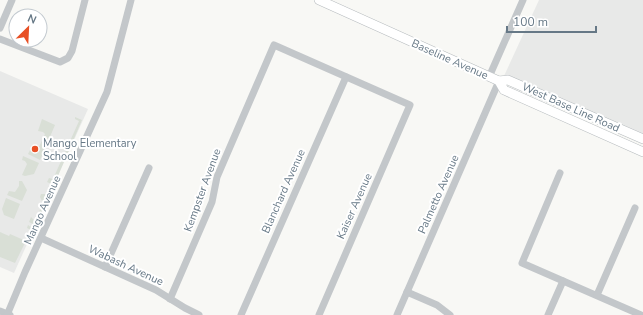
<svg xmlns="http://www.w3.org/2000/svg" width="643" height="315" font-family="'Nunito Sans',sans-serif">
<rect width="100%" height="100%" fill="#f8f8f5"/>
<!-- built -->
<g fill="#e8e9e8">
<path d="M 539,0 L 643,0 L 643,137 L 504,76 Z"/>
<path d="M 0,71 L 88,109 L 14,273 L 0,267 Z"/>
</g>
<!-- green -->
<g fill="#d9dfd6">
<path d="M 75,117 L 82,120 L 54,185 L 47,182 L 49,178 L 53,179 L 79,121 L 75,119 Z"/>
<path d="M 42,119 L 55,125 L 40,160 L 28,154 L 31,148 L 36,150 L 38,149 L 45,134 L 43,132 L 38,131 Z"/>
<path d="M 23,156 L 39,163 L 34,174 L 25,176 L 22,175 L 27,164 L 25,161 L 22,160 Z"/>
<path d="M 19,181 L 22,181 L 27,190 L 22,201 L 7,195 L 9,191 L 15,192 L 19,186 Z"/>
<path d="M 41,194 L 50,194 L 33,231 L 27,228 L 28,225 L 32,228 L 33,224 L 29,222 L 31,217 L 35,221 L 43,203 L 40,197 Z"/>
<path d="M 6,198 L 20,204 L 14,219 L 4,215 L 2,209 Z"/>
<path d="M 0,232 L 9,236 L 10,234 L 26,241 L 15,263 L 0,257 Z"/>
</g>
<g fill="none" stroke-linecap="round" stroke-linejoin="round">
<defs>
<g id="major">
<path d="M 319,0 L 499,81 L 504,90 L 643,152"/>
<path d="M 499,81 L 508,80 L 643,139"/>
</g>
</defs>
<!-- major casing -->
<use href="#major" stroke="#b6bbbe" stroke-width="10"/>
<!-- minor -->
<g stroke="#c3c7ca" stroke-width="7">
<path d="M 0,28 L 12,0"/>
<path d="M 0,39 L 60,62 L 68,58 L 72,51 L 85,0"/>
<path d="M 489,77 L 523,0"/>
<path d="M 560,173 L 522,263 L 641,315"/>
<path d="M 41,238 L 156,290 L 185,308 L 199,315"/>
<path d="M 105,267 L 149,168"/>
<path d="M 407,292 L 437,305 L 450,315"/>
<path d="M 597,295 L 635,208"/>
<path d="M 170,299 L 212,202 L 217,177 L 274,45 L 410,105 L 319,315"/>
<path d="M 0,311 L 10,315"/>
<path d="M 7,315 L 25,272 L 107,92 L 131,0"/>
<path d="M 241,315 L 346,77"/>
<path d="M 397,315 L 499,81"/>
<path d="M 548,315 L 563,281"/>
</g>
<!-- major -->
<use href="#major" stroke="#fff" stroke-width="9"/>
</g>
<!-- markers -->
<circle fill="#e85025" stroke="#fff" stroke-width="1.5" cx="35" cy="149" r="4"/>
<g text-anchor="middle" stroke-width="4" stroke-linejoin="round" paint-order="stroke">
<!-- street labels -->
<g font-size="11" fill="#667886" stroke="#fff">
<text transform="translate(450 59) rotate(24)" y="4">Baseline Avenue</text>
<text transform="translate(571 107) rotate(24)" y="4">West Base Line Road</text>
<text transform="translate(202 190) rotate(-70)" y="4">Kempster Avenue</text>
<text transform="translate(283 191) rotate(-66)" y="4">Blanchard Avenue</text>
<text transform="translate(438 194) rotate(-66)" y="4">Palmetto Avenue</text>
<text transform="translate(354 206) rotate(-66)" y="4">Kaiser Avenue</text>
<text transform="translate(42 210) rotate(-66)" y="4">Mango Avenue</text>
<text transform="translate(126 265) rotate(25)" y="4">Wabash Avenue</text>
</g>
<!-- poi labels -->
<g font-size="11" fill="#667886" stroke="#fff" text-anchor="start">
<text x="43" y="147">Mango Elementary<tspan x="43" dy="13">School</tspan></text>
</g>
</g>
<!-- north arrow -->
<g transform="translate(28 28) rotate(24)"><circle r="19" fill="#ffffff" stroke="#c2c9cf"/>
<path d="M0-3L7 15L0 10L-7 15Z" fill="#e85025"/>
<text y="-6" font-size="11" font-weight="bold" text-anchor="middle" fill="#667886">N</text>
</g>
<!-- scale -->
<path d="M507 26v6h89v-6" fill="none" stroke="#667886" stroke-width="2"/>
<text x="513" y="26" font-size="12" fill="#667886" stroke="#ffffff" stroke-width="3" paint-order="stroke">100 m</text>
</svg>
